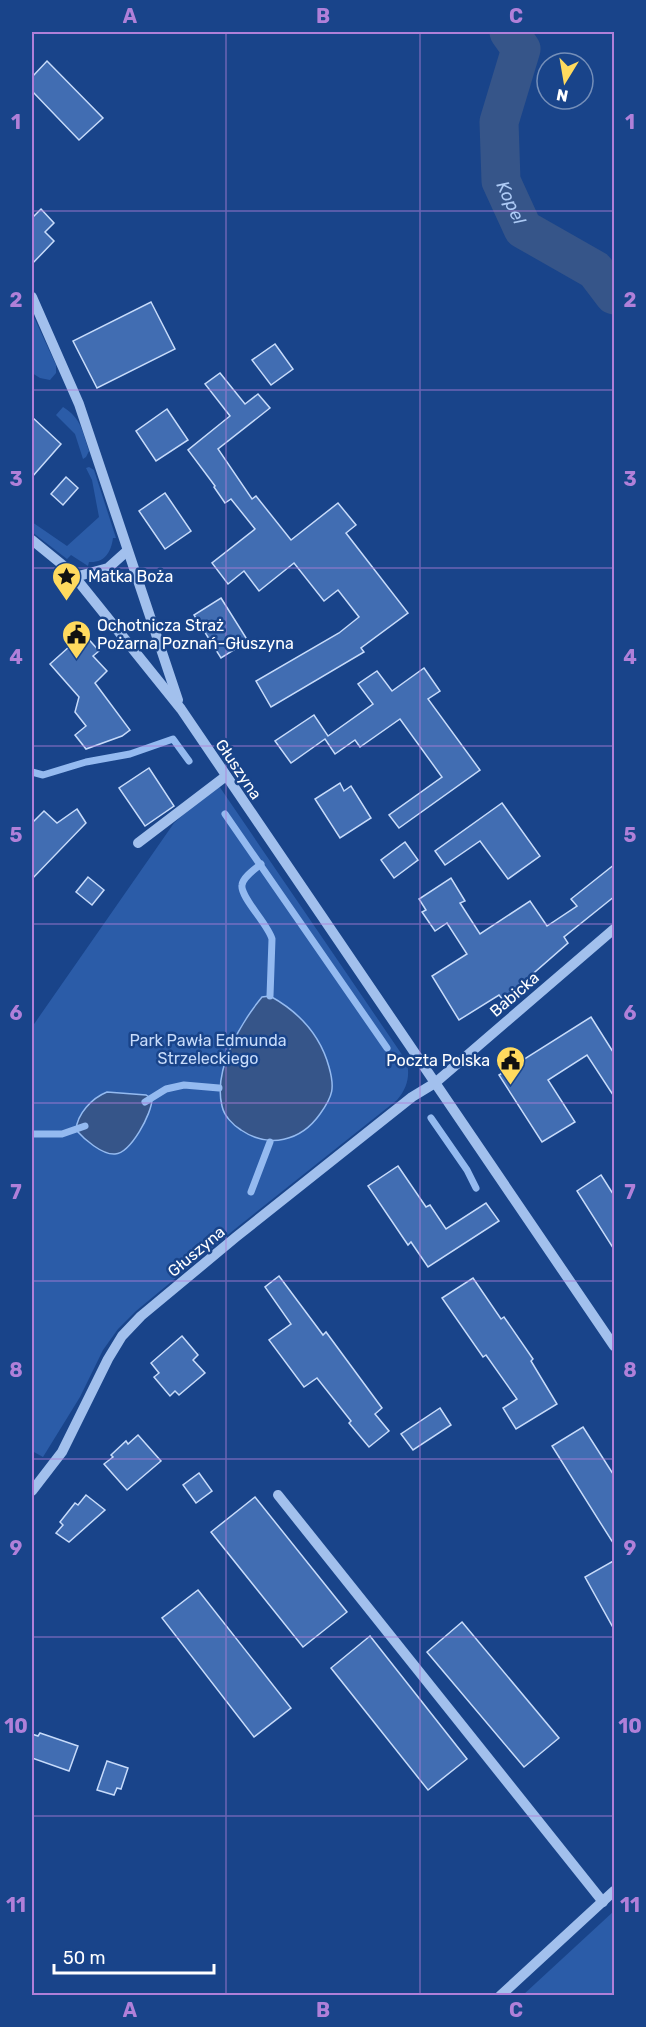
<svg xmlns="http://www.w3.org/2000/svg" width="646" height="2027" font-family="Rubik,sans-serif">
<rect width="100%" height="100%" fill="#19448a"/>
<!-- green -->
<g fill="#2b5ca8">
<path d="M 32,313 L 56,365 L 56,373 L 50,380 L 40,378 L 32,373 Z"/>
<path d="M 63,407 C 82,419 82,431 89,451 L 86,457 L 83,459 L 75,434 L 56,415 Z"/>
<path d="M 89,467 L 94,470 L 116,538 L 113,538 C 111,552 105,563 89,562 L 88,566 L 71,555 L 67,559 L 32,532 L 32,522 L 67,546 L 99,517 L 92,480 L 86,468 Z"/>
<path d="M 219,786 L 407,1062 C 410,1077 407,1088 397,1100 L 235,1229 L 136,1311 L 118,1329 L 103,1350 L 80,1397 L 43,1457 L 32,1451 L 32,1027 L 174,823 L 203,797 Z"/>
<path d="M 614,1911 L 614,1995 L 523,1995 Z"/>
</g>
<!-- water -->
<g fill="#365589" stroke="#94baf0" stroke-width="1.5">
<path d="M 270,996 C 299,1012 320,1034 329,1067 C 335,1088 333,1096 320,1114 C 301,1141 269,1149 241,1130 C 233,1125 224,1116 222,1106 C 213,1070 240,1024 262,997 Z"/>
<path d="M 107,1092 L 146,1095 L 152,1099 C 152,1113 131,1153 115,1154 C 102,1155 84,1139 76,1130 C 77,1114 92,1098 107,1092 Z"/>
</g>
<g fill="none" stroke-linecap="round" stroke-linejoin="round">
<!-- stream -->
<g stroke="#94baf0" stroke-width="7">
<path d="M 32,772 L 43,775 L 86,762 L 130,754 L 173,739 L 189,761"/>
<path d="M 225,814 L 387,1048"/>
<path d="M 261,864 C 255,869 243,877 242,885 C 240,897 268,924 272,939 L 270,996"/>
<path d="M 145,1102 L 166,1089 L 184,1085 L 219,1088"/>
<path d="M 431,1118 L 467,1170 L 476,1188"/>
<path d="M 32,1134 L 62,1134 L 85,1126"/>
<path d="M 251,1192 L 270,1142"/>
</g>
<!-- river -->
<path stroke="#365589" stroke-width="39" id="s1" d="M 509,32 L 521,49 L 499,122 L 501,181 L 523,229 L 595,270 L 614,295"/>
</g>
<!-- building -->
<g fill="#416db2" stroke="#c7dbfa" stroke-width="1.5">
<path d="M 47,61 L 103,118 L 79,140 L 32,91 L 32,77 Z"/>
<path d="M 41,209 L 54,223 L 45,232 L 54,241 L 32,264 L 32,218 Z"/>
<path d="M 151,302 L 175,349 L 97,388 L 73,341 Z"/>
<path d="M 275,344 L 293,369 L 271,385 L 252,360 Z"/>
<path d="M 220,373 L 245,404 L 258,394 L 270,408 L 218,449 L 252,499 L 256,496 L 291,540 L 338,503 L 356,525 L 346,533 L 408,613 L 361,648 L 364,652 L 271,707 L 256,681 L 339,633 L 359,617 L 338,590 L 324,601 L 294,563 L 259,591 L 244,571 L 228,584 L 212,563 L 255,529 L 231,499 L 225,503 L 214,487 L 215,486 L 188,450 L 230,416 L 205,384 Z"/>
<path d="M 167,409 L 188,440 L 156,461 L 136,431 Z"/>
<path d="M 32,417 L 61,444 L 32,477 Z"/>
<path d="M 66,477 L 78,488 L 63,505 L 51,494 Z"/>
<path d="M 165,493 L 191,531 L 165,549 L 139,511 Z"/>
<path d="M 221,598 L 248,641 L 221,658 L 194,615 Z"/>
<path d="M 77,626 L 99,651 L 93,656 L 107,671 L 95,683 L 130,730 L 122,736 L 86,749 L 75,735 L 86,726 L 75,712 L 79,697 L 50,664 L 70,646 L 63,638 Z"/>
<path d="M 424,668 L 440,691 L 428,699 L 480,770 L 399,828 L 389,815 L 442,777 L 400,719 L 360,747 L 355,740 L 335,754 L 325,739 L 291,763 L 275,741 L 314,715 L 328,736 L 373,704 L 358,684 L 377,671 L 392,691 Z"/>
<path d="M 149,768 L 174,806 L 145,826 L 119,788 Z"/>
<path d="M 340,783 L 344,791 L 351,786 L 371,818 L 340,838 L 315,799 Z"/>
<path d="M 502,803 L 540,856 L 508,879 L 480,841 L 445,865 L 435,851 Z"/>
<path d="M 77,809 L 86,823 L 32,879 L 32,823 L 44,811 L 57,823 Z"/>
<path d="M 405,842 L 418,860 L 394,878 L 381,860 Z"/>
<path d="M 615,864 L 615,896 L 564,937 L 568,943 L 503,1000 L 499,995 L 459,1020 L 432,976 L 467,954 L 447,923 L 435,931 L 422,912 L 426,910 L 419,899 L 451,878 L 465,901 L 460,903 L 480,934 L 530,901 L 547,926 L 577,906 L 571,899 Z"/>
<path d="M 88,877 L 104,890 L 92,905 L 76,892 Z"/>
<path d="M 591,1017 L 615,1055 L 615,1098 L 587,1055 L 548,1080 L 575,1122 L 542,1142 L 499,1075 Z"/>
<path d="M 398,1166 L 426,1207 L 430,1205 L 446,1229 L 486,1203 L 499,1221 L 428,1267 L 411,1242 L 408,1245 L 368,1186 Z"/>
<path d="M 601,1175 L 615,1197 L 615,1251 L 577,1191 Z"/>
<path d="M 279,1276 L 323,1335 L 326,1332 L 382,1408 L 375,1414 L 389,1431 L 369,1447 L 349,1423 L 351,1421 L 317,1378 L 304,1387 L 269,1340 L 291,1324 L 265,1287 Z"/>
<path d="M 473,1278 L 501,1319 L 504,1317 L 533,1359 L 531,1361 L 557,1404 L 516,1429 L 503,1408 L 517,1399 L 486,1355 L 483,1357 L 442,1298 Z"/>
<path d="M 182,1336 L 198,1355 L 193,1360 L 205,1373 L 179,1395 L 175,1391 L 170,1396 L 154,1377 L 159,1373 L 151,1363 Z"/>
<path d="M 440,1408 L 451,1425 L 413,1450 L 401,1434 Z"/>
<path d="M 583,1427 L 615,1477 L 615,1546 L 552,1446 Z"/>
<path d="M 138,1435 L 161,1461 L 127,1490 L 104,1464 L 113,1457 L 111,1455 L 126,1441 L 128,1444 Z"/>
<path d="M 199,1473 L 212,1491 L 196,1503 L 183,1485 Z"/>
<path d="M 86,1495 L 105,1510 L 69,1542 L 56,1533 L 63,1525 L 60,1522 L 75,1503 L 78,1505 Z"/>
<path d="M 255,1497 L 347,1612 L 303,1647 L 211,1532 Z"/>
<path d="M 615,1560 L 615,1631 L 585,1577 Z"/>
<path d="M 198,1590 L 291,1708 L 254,1737 L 162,1618 Z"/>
<path d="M 462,1622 L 559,1738 L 524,1767 L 427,1652 Z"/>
<path d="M 370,1636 L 467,1759 L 428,1790 L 331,1668 Z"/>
<path d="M 40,1733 L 78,1746 L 69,1771 L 32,1758 L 32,1734 L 38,1736 Z"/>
<path d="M 107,1761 L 128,1768 L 121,1789 L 117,1788 L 114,1795 L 97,1790 Z"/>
</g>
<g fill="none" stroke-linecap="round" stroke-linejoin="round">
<!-- minor -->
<g stroke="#a2c0ed" stroke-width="10">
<path d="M 32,297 L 79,404 L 178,700"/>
<path d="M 32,540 L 70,571 L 181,709 L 614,1346"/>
<path d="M 75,577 L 108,568 L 127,551"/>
<path d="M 138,843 L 226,776"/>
<path d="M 32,1491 L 62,1452 L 108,1359 L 122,1336 L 141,1316 L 236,1237 L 412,1097 L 435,1083 L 614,929"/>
<path d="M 278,1495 L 603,1902"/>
<path d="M 500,1996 L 614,1891"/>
</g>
</g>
<!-- grid -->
<path fill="none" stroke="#b080d9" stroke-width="1.5" stroke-opacity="0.55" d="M 226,32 L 226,1996M 420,32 L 420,1996M 32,211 L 614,211M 32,390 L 614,390M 32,568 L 614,568M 32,746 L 614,746M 32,924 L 614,924M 32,1103 L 614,1103M 32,1281 L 614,1281M 32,1459 L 614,1459M 32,1637 L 614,1637M 32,1816 L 614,1816"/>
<!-- icons -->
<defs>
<symbol id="sight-pin" viewBox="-11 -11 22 30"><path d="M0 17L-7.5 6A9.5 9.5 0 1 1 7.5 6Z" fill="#ffda5e" stroke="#19448a"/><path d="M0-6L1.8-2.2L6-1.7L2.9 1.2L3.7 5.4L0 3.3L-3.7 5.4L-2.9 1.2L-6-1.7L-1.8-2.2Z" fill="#111"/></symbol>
<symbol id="civic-pin" viewBox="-11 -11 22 30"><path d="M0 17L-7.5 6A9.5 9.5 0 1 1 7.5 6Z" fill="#ffda5e" stroke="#19448a"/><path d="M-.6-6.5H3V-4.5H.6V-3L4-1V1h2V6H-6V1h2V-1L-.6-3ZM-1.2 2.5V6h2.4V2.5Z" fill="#111"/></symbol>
</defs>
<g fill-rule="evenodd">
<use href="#sight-pin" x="50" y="560" width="33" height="45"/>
<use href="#civic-pin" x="60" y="618" width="33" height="45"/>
<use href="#civic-pin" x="494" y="1044" width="33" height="45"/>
</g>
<g text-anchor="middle" stroke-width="5" stroke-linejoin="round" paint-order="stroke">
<!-- poi labels -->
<g font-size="16" fill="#fff" stroke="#19448a" text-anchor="start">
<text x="88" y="582">Matka Boża</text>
<text x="97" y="631">Ochotnicza Straż<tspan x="97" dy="18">Pożarna Poznań-Głuszyna</tspan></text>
<text x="490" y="1066" text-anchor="end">Poczta Polska</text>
</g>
<!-- street labels -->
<g font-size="16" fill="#fff" stroke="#19448a">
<text transform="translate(239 769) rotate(56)" y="6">Głuszyna</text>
<text transform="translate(514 994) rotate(-41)" y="6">Babicka</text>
<text transform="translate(196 1251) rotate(-40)" y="6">Głuszyna</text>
</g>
<!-- park labels -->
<g font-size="16" fill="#c7dbfa" stroke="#19448a">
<text x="208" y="1046">Park Pawła Edmunda<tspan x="208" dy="18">Strzeleckiego</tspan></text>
</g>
<!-- water labels -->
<g font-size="18" font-style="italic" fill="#adcaf5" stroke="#19448a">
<text dy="6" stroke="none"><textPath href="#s1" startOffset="180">Kopel</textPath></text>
</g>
</g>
<!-- border -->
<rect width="646" height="2027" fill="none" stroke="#19448a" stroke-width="66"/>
<!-- north arrow -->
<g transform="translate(565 81) rotate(191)"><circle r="28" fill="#19448a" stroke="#758fb9" stroke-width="1.5"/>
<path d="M0-4.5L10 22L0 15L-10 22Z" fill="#ffda5e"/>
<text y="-9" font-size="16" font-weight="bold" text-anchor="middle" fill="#ffffff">N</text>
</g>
<!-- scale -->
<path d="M54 1964v9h160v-9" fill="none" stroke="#ffffff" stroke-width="3"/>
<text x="63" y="1964" font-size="18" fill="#ffffff" stroke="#19448a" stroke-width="4.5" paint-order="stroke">50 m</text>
<rect x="33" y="33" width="580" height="1961" fill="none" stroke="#b080d9" stroke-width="2"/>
<g font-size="20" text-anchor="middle" font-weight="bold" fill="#b080d9">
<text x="130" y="23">A</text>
<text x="323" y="23">B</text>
<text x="516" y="23">C</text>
<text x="16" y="129">1</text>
<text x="630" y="129">1</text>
<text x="16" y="307">2</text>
<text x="630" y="307">2</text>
<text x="16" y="486">3</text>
<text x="630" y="486">3</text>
<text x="16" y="664">4</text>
<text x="630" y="664">4</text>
<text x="16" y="842">5</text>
<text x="630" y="842">5</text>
<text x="16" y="1020">6</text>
<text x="630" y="1020">6</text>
<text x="16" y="1199">7</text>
<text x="630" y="1199">7</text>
<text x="16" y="1377">8</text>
<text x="630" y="1377">8</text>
<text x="16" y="1555">9</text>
<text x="630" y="1555">9</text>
<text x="16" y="1733">10</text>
<text x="630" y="1733">10</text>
<text x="16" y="1912">11</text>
<text x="630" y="1912">11</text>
<text x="130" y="2017">A</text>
<text x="323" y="2017">B</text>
<text x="516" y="2017">C</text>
</g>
</svg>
